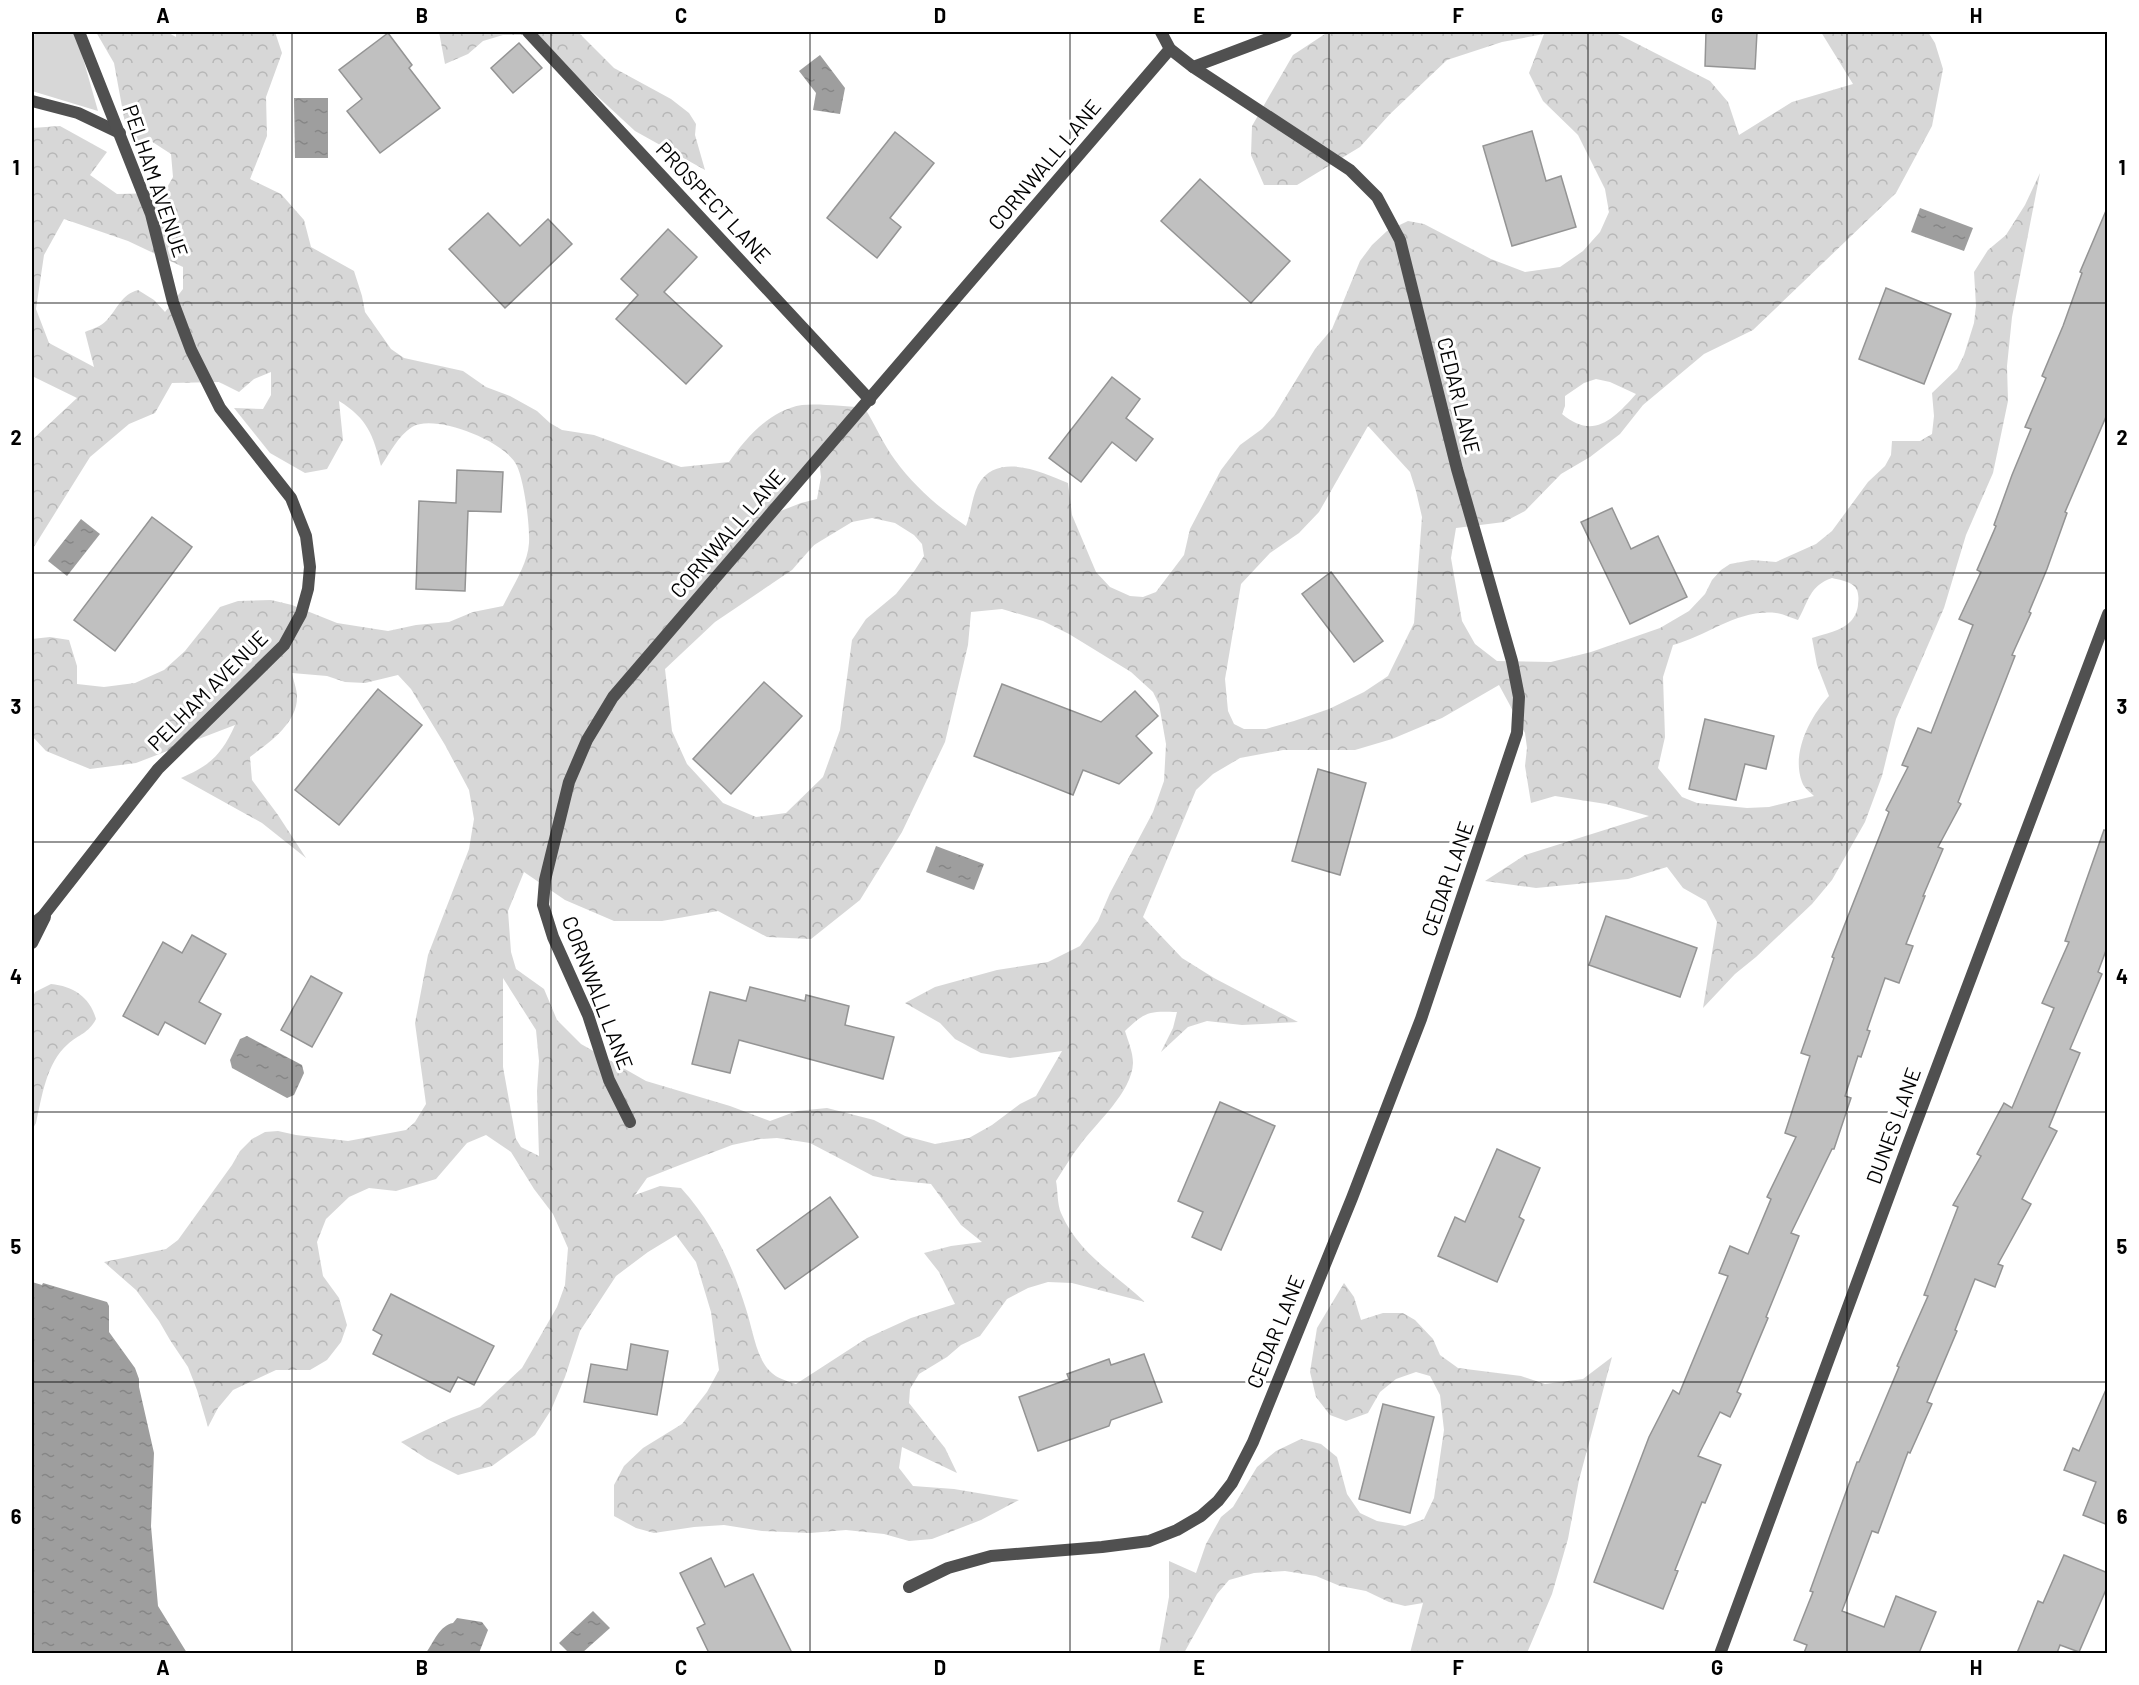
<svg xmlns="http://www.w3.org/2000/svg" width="2139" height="1685" font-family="Barlow,sans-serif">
<defs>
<pattern id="forest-crowns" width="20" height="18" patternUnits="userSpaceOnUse" patternTransform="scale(1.5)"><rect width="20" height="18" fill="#d7d7d7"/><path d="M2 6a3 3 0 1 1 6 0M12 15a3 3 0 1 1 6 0" fill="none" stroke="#b7b7b7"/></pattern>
<pattern id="water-ripples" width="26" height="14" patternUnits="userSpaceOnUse" patternTransform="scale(1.5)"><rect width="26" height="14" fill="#9e9e9e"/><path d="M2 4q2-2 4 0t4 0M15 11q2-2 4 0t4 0" fill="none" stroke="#868686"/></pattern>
</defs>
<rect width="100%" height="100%" fill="#fff"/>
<!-- grass -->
<path fill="#d7d7d7" d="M 35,32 L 72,32 L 77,37 L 98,111 L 32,91 L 32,47 Z"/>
<!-- forest -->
<g fill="url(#forest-crowns)" fill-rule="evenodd">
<path d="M 96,32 L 167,32 L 176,37 L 176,32 L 275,32 L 282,53 L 266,97 L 267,136 L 250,179 L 281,194 L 304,220 L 311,247 L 354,271 L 362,296 L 365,312 L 391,349 L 404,358 L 463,371 L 486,387 L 510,396 L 537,411 L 550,423 L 562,430 L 594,435 L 681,467 L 729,462 C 747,437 770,410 802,405 C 819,403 847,407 864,407 C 875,424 883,444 895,460 C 914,486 939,508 966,526 C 971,513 972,497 978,485 C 997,451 1042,472 1068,483 L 1072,515 L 1096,572 L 1110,587 L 1130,596 L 1143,597 L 1156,592 L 1184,555 L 1190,529 L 1221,470 L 1240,445 L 1262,429 L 1274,416 L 1315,349 L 1332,329 L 1360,261 L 1372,245 L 1387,231 L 1408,221 L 1424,224 L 1491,259 L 1525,272 L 1560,267 L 1583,251 L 1600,232 L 1609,212 L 1605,189 L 1578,135 L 1543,101 L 1529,73 L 1544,34 L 1502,42 L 1447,60 L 1390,114 L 1360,147 L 1297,185 L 1264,185 L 1251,155 L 1252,126 L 1293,55 L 1328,32 L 1614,32 L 1710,81 L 1728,102 L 1739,135 L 1792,102 L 1853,84 L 1821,32 L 1928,32 L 1935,43 L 1943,69 L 1932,126 L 1896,193 L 1753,330 L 1704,354 L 1643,405 L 1620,434 L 1590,457 L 1561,474 L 1525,511 L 1504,522 L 1456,528 L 1451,558 L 1462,621 L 1475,644 L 1497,661 L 1551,662 L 1591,652 L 1660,628 L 1689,611 L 1705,594 L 1712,580 L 1721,570 L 1730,564 L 1752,560 L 1776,562 L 1816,544 L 1832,531 L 1868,482 L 1885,466 L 1891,455 L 1892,441 L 1920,441 L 1932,434 L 1934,416 L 1932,393 L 1957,369 L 1964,355 L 1974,323 L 1976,306 L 1974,272 L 1988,250 L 2006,235 L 2025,205 L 2040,173 L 2012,317 L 2007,366 L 2008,401 L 1993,473 L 1966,535 L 1944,608 L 1896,719 L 1882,776 L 1865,822 L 1832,880 L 1812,904 L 1756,957 L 1735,974 L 1703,1008 L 1717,922 L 1706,901 L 1683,888 L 1667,867 L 1628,879 L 1536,888 L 1485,881 L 1525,855 L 1649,816 L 1606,804 L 1555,796 L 1531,803 L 1525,766 L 1527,748 L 1525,733 L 1499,685 L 1442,718 L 1392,739 L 1355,750 L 1283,750 L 1240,758 L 1213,774 L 1196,790 L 1143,917 L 1182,958 L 1214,978 L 1298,1022 L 1242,1025 L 1207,1021 L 1188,1027 L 1161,1052 L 1173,1028 L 1177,1012 C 1149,1011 1146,1011 1125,1031 C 1128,1041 1133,1052 1133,1063 C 1132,1092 1096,1123 1080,1145 C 1071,1156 1064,1169 1056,1181 C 1058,1191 1057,1204 1061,1213 C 1078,1253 1115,1274 1145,1302 L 1072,1283 L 1048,1282 L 1028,1288 L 1007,1299 L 980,1336 L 961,1345 L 947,1357 L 919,1374 L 910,1389 L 909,1403 L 945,1448 L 957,1473 L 902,1447 L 899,1468 L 913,1486 L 954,1489 L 1019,1500 L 981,1520 L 932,1539 L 909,1541 L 884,1534 L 846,1530 L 810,1533 L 762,1531 L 724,1525 L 694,1527 L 654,1533 L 636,1528 L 614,1516 L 614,1485 L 624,1466 L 643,1448 L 682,1424 L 707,1392 L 719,1370 L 711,1312 L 696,1262 L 676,1235 L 648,1252 L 616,1276 L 580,1331 L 565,1377 L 551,1410 L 535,1435 L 492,1466 L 458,1475 L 427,1459 L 401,1442 L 451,1418 L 480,1407 L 522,1368 L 557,1307 L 565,1285 L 568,1248 L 553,1214 L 534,1189 L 511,1152 L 486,1135 L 467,1143 L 436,1179 L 396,1191 L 369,1188 L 349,1197 L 326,1219 L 317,1242 L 323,1276 L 339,1298 L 347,1325 L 341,1342 L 327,1360 L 310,1370 L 276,1370 L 233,1390 L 218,1408 L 208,1427 L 197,1390 L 188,1367 L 170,1340 L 159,1321 L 136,1290 L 104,1262 L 166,1249 L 178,1240 L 232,1165 L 240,1151 L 252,1139 L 265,1132 L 278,1131 L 296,1135 L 348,1141 L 406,1130 L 415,1122 L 426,1104 L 415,1023 L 428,955 L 469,849 L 474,819 L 469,790 L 445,745 L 411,689 L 398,675 L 365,683 L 345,682 L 327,676 L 292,673 C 293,680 297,689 297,696 C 298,723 269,743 250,757 L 252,780 L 278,815 L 306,858 L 262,823 L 181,778 C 211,765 222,754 235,725 L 136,763 L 90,769 L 46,751 L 32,736 L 32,639 L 50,637 L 69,640 L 77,666 L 77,684 L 104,687 L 135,683 L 164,670 L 185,651 L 220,607 L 238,601 L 271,600 L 292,605 L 337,623 L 388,631 L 416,625 L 449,622 L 473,612 L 503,606 C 512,587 528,564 529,543 C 530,525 524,481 517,466 C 507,442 435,413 412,427 C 398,436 390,453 381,466 C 373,435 368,419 339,401 L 343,440 L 327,469 L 305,473 L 270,453 L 234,408 L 263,409 L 271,395 L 271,372 L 254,379 L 239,392 L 219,382 L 172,383 L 155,413 L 129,424 L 90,457 L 32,550 L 32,440 L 77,398 L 32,376 L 32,128 L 60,126 L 107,152 L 90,175 L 117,194 L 164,193 L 173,177 L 171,154 L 151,141 L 138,148 L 125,123 L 114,63 ZM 64,219 L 128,241 L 183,267 L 183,289 L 165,312 L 154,300 L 138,290 C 121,295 118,308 107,320 C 102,326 92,329 85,332 L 94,367 L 49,343 L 36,309 L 44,255 ZM 1596,379 L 1610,382 L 1636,394 C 1613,420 1593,440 1562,414 L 1565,406 L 1565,396 L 1584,383 ZM 1368,426 L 1410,472 L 1416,491 L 1422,517 L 1414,623 L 1388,676 L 1364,692 L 1329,709 L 1294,721 L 1266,729 L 1244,729 L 1234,724 L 1228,711 L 1225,679 L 1241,584 L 1270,553 L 1299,533 L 1319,512 ZM 819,460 L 821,477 L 817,499 L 801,503 L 773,514 ZM 872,518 L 895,523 L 914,535 L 922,544 L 924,556 L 915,570 L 896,594 L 866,619 L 852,640 L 840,730 L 823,777 L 786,813 L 756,817 L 723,803 L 687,764 L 672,731 L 665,669 L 715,622 L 792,570 L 814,545 L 852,522 ZM 1832,578 C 1849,582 1861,583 1858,604 C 1858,609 1855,617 1851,621 C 1842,631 1824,634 1812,638 L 1817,665 L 1829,696 C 1810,717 1791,753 1802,782 C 1804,788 1810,792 1814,796 L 1769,807 L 1747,808 L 1697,803 L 1682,797 L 1658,768 L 1665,737 L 1663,677 L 1673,645 C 1708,636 1737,609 1776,613 C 1783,614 1791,618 1798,620 C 1809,601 1809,586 1832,578 ZM 1002,609 L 1043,621 L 1069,634 L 1131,672 L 1153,692 L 1159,704 L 1166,744 L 1164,781 L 1153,812 L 1110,893 L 1098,921 L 1080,946 L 1048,962 L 997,970 L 935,987 L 905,1003 L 940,1023 L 955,1039 L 981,1053 L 1010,1058 L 1062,1051 L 1036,1096 L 1020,1104 L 992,1125 L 969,1138 L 935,1144 L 905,1136 L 874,1120 L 827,1108 L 797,1111 L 770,1121 L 730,1106 L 646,1081 L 581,1044 L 557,1020 L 544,989 L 516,969 L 511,952 L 508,911 L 524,872 L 565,900 L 614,921 L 662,921 L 718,911 L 767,937 L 811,939 L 860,900 L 902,832 L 945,742 L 968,645 L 971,612 ZM 503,978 L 536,1030 L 539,1061 L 537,1091 L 539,1156 L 521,1147 L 516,1139 L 503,1067 ZM 777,1138 L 810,1143 L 873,1176 L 892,1180 L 931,1184 L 961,1225 L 982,1242 L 951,1246 L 924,1253 L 939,1272 L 955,1304 L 911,1318 L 867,1338 L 796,1384 C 779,1379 769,1375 761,1358 C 754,1343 751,1324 746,1309 C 732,1264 713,1223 681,1188 L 660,1186 L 635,1195 L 647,1178 L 680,1165 L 732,1145 L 760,1139 Z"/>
<path d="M 439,32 L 578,32 L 614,68 L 671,99 L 689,113 L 696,124 L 695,135 L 705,170 L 635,131 L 545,48 L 524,35 L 503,35 L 483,41 L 468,54 L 445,64 Z"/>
<path d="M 51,984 C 73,986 90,997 96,1019 C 88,1034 79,1034 68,1044 C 46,1063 42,1097 36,1123 L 32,1130 L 32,999 L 35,992 Z"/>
<path d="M 1344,1283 L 1354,1297 L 1361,1320 L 1383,1313 L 1403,1313 L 1415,1320 L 1433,1339 L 1440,1355 L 1458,1368 L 1521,1376 L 1545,1384 L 1583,1379 L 1612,1357 L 1579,1480 L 1568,1539 L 1552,1594 L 1527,1653 L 1410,1653 L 1423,1603 L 1405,1606 L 1389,1602 L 1366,1591 L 1340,1586 L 1316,1576 L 1285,1571 L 1254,1573 L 1229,1580 L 1217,1594 L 1184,1653 L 1159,1653 L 1169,1597 L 1169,1561 L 1196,1573 L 1206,1544 L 1221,1517 L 1233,1507 L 1257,1467 L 1276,1451 L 1301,1439 L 1321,1444 L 1337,1457 L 1347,1494 L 1360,1513 L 1377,1521 L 1405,1526 L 1424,1519 L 1434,1498 L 1444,1430 L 1440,1395 L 1430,1376 L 1416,1372 L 1396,1379 L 1380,1392 L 1368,1413 L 1346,1421 L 1330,1415 L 1316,1397 L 1310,1372 L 1317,1328 Z"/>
</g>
<!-- water -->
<g fill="url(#water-ripples)">
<path d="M 820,55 L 845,88 L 840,114 L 813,110 L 816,93 L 799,71 Z"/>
<path d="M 294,98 L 328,98 L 328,158 L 295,158 Z"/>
<path d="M 1920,208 L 1973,228 L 1964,251 L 1911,232 Z"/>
<path d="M 81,519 L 100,534 L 67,576 L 48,561 Z"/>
<path d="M 936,846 L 984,864 L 974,890 L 926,872 Z"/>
<path d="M 247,1036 L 302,1065 L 304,1073 L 294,1095 L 287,1098 L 232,1068 L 230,1060 L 240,1039 Z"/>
<path d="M 32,1282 L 42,1285 L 43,1283 L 107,1302 L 109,1306 L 109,1332 L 135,1368 L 139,1379 L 139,1387 L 154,1453 L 151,1526 L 158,1606 L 187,1653 L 32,1653 Z"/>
<path d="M 593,1611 L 610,1628 L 582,1653 L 569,1653 L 559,1643 Z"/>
<path d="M 457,1618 L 482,1622 L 488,1630 L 479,1653 L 426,1653 C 433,1643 440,1625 453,1623 Z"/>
</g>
<!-- building -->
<g fill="#c0c0c0" stroke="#949494" stroke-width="1.5">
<path d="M 1706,32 L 1757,32 L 1755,69 L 1705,66 Z"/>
<path d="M 388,33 L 412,65 L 409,68 L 440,108 L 380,153 L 347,111 L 362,99 L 339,70 Z"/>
<path d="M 519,43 L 542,68 L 513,93 L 491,68 Z"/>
<path d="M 1532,131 L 1546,181 L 1561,176 L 1576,227 L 1512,246 L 1483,146 Z"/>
<path d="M 895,132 L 934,163 L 890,218 L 901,227 L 877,258 L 827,218 Z"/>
<path d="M 1200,179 L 1290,261 L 1251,303 L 1161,221 Z"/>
<path d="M 2108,206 L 2108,412 L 2065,512 L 2067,513 L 2047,569 L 2029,612 L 2031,613 L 2012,655 L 2015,656 L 1958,802 L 1961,804 L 1938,847 L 1943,849 L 1923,896 L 1925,896 L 1906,944 L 1913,946 L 1899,983 L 1885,978 L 1867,1030 L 1870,1031 L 1861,1057 L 1858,1056 L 1845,1096 L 1851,1098 L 1834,1149 L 1832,1149 L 1791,1233 L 1799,1236 L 1766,1317 L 1768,1318 L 1737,1392 L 1741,1394 L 1730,1417 L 1720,1412 L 1698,1456 L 1721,1465 L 1705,1503 L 1702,1502 L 1675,1570 L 1678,1571 L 1663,1609 L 1594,1582 L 1649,1437 L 1673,1390 L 1679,1394 L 1728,1276 L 1719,1273 L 1730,1246 L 1748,1254 L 1771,1199 L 1767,1197 L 1796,1137 L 1785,1133 L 1810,1056 L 1801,1053 L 1834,958 L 1832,957 L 1889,812 L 1886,810 L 1908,767 L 1902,765 L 1918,728 L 1931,733 L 1973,625 L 1959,619 L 1981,572 L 1977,570 L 1996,526 L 1994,525 L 2012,475 L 2031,429 L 2025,427 L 2046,378 L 2042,376 L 2063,326 L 2082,273 L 2080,272 Z"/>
<path d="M 488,213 L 520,246 L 548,219 L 572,244 L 505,308 L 449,249 Z"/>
<path d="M 668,229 L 697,257 L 664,292 L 722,346 L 686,384 L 616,319 L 638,295 L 621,279 Z"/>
<path d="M 1886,288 L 1951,314 L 1924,384 L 1859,359 Z"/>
<path d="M 1112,377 L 1140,399 L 1126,418 L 1153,439 L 1136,461 L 1112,442 L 1081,482 L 1049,458 Z"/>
<path d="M 457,470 L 503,472 L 501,512 L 468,511 L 465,591 L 416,589 L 419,501 L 456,503 Z"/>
<path d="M 1612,508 L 1631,549 L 1658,536 L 1687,597 L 1630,624 L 1581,522 Z"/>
<path d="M 152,517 L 192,547 L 115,651 L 74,620 Z"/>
<path d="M 1331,572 L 1383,641 L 1354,662 L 1302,594 Z"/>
<path d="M 764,682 L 802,716 L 731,794 L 693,759 Z"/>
<path d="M 1002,684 L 1101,722 L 1135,691 L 1158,716 L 1136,736 L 1152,753 L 1119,784 L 1083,770 L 1073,795 L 974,756 Z"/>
<path d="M 378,689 L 422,725 L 339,825 L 295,790 Z"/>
<path d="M 1705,719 L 1774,736 L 1766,769 L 1745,764 L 1736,800 L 1689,789 Z"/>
<path d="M 1318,769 L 1366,783 L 1340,875 L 1292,861 Z"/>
<path d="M 2104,830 L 2108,831 L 2108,945 L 2098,972 L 2102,974 L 2070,1049 L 2080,1053 L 2049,1127 L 2057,1131 L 2022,1199 L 2031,1204 L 1998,1264 L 2003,1266 L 1995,1287 L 1975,1279 L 1955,1330 L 1957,1331 L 1927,1402 L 1932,1404 L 1910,1453 L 1908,1452 L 1878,1533 L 1872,1531 L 1842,1611 L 1884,1627 L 1896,1596 L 1936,1612 L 1919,1653 L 1804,1653 L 1807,1645 L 1794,1640 L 1813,1592 L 1810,1591 L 1831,1533 L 1857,1462 L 1859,1462 L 1899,1367 L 1897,1366 L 1928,1296 L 1924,1295 L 1958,1207 L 1953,1205 L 1981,1156 L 1977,1154 L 2004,1103 L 2012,1108 L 2054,1008 L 2042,1003 L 2069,942 L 2065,941 Z"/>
<path d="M 1606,916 L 1697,948 L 1680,997 L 1589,965 Z"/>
<path d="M 192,935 L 226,954 L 199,1002 L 221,1014 L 205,1044 L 165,1022 L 158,1035 L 123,1016 L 163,942 L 182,953 Z"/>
<path d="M 311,976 L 342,993 L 312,1047 L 281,1030 Z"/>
<path d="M 750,987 L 805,1001 L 806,995 L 849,1006 L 845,1025 L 894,1037 L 883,1079 L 739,1040 L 730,1073 L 692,1064 L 710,992 L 746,1001 Z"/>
<path d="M 1220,1102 L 1275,1126 L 1221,1250 L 1192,1237 L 1203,1212 L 1178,1201 Z"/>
<path d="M 1497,1149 L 1540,1168 L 1519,1217 L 1524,1220 L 1497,1282 L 1438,1256 L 1455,1217 L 1465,1222 Z"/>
<path d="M 830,1197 L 858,1237 L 785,1289 L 757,1250 Z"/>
<path d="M 391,1294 L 494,1346 L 474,1385 L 458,1377 L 450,1392 L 373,1354 L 382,1335 L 373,1330 Z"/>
<path d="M 631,1344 L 668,1351 L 657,1415 L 584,1402 L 591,1364 L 627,1370 Z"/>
<path d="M 1144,1354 L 1162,1402 L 1111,1420 L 1109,1426 L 1038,1451 L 1019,1397 L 1069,1379 L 1067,1374 L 1109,1359 L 1111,1365 Z"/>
<path d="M 2108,1385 L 2108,1525 L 2083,1515 L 2096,1482 L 2064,1470 L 2073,1448 L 2079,1451 Z"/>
<path d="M 1383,1404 L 1434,1417 L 1410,1513 L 1359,1499 Z"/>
<path d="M 2064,1555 L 2108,1573 L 2108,1585 L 2079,1652 L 2060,1645 L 2057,1653 L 2017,1653 L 2038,1601 L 2043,1603 Z"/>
<path d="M 711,1558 L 725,1587 L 753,1574 L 792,1653 L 709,1653 L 697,1628 L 705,1624 L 680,1573 Z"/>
</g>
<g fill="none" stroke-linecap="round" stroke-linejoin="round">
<!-- street -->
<g stroke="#505050" stroke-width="12">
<path d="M 528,32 L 870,400"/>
<path d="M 1193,67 L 1286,32"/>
<path d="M 32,101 L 78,113 L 120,133"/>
<path d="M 32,925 L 43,916 L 158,769 L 284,645 L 301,614 L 308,589 L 310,567 L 306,536 L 291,498 L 220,408 L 191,350 L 173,302 L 151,214 L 79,32"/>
<path d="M 32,943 L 45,917"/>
<path d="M 630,1122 L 609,1080 L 588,1015 L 553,937 L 543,905 L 545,880 L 569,782 L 587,740 L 613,697 L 1170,49"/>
<path d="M 909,1587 L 948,1568 L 991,1556 L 1102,1547 L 1149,1541 L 1177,1530 L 1201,1516 L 1218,1501 L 1232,1483 L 1253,1442 L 1352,1198 L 1421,1019 L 1517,733 L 1519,697 L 1512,661 L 1457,469 L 1400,240 L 1377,197 L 1350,170 L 1193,67 L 1170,49 L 1161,32"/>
<path d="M 1720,1654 L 1907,1147 L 2108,614"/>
</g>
</g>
<!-- grid -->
<path fill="none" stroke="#000" stroke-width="1.5" stroke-opacity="0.55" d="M 292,32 L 292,1654M 551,32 L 551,1654M 810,32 L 810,1654M 1070,32 L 1070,1654M 1329,32 L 1329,1654M 1588,32 L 1588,1654M 1847,32 L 1847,1654M 32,303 L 2108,303M 32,573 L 2108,573M 32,842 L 2108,842M 32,1112 L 2108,1112M 32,1382 L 2108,1382"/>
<g text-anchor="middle" stroke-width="6" stroke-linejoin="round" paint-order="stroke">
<!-- street labels -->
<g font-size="21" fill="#000" stroke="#fff">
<text transform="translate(1045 165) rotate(-50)" y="7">CORNWALL LANE</text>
<text transform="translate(155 181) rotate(71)" y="7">PELHAM AVENUE</text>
<text transform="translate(713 203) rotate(47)" y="7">PROSPECT LANE</text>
<text transform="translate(1458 396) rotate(76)" y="7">CEDAR LANE</text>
<text transform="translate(728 534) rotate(-49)" y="7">CORNWALL LANE</text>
<text transform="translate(208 691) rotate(-45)" y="7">PELHAM AVENUE</text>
<text transform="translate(1448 879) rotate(-71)" y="7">CEDAR LANE</text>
<text transform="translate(597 993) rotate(69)" y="7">CORNWALL LANE</text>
<text transform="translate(1894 1126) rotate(-70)" y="7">DUNES LANE</text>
<text transform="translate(1276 1332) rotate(-68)" y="7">CEDAR LANE</text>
</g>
</g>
<!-- border -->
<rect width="2139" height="1685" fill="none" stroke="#ffffff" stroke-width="66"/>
<rect x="33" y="33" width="2073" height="1619" fill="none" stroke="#000" stroke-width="2"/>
<g font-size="20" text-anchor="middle" font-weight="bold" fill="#000">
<text x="163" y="23">A</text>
<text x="422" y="23">B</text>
<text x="681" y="23">C</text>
<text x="940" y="23">D</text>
<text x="1199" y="23">E</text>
<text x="1458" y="23">F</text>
<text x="1717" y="23">G</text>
<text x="1976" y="23">H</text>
<text x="16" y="175">1</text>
<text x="2122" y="175">1</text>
<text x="16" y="445">2</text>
<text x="2122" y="445">2</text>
<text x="16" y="714">3</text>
<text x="2122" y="714">3</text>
<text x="16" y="984">4</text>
<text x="2122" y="984">4</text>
<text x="16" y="1254">5</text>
<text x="2122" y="1254">5</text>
<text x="16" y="1524">6</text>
<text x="2122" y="1524">6</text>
<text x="163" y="1675">A</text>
<text x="422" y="1675">B</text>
<text x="681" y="1675">C</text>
<text x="940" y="1675">D</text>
<text x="1199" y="1675">E</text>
<text x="1458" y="1675">F</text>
<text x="1717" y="1675">G</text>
<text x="1976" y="1675">H</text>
</g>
</svg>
